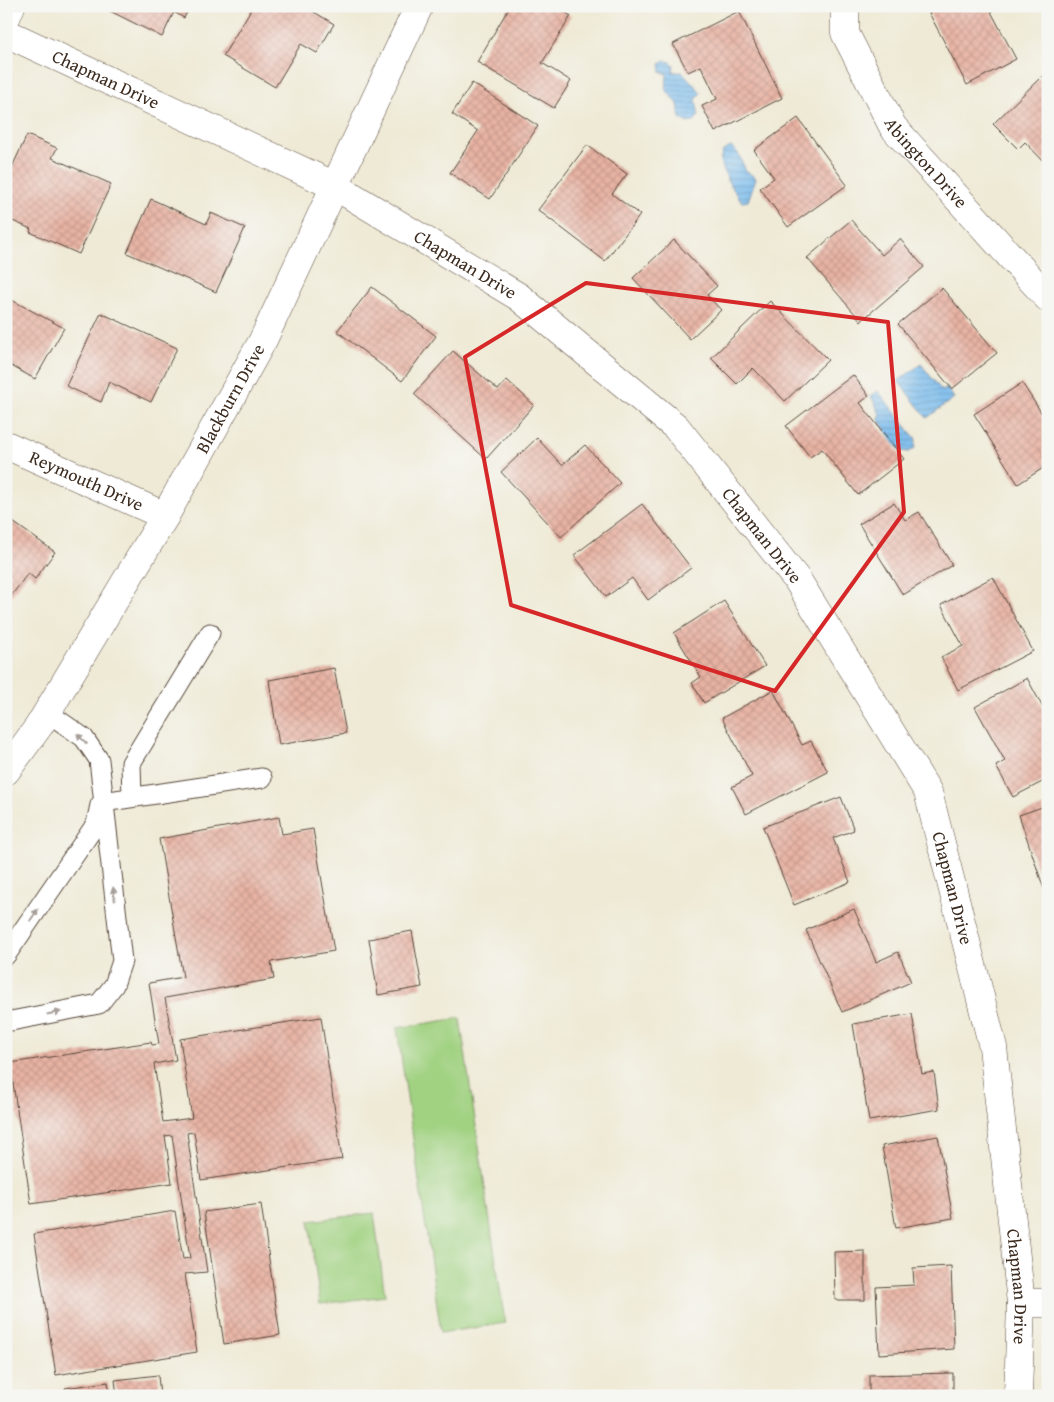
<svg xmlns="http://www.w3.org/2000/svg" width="1054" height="1402" font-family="'Gentium Book Plus',serif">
<defs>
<pattern id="water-rules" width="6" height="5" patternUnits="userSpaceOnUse" patternTransform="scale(1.25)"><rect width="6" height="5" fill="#77baed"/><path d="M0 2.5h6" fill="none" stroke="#6397bf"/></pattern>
<pattern id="building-cross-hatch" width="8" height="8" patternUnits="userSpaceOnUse" patternTransform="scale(1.25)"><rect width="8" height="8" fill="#e7b2a3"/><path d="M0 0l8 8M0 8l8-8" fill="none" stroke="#c7998c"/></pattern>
</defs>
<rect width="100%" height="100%" fill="#f6f6f2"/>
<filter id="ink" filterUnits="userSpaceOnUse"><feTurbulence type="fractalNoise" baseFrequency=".02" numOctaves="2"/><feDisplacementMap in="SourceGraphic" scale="10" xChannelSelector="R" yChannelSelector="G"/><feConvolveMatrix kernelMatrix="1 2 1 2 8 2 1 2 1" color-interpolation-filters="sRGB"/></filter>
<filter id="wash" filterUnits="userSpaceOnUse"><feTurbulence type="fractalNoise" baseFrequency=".0096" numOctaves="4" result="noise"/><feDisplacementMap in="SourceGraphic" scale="20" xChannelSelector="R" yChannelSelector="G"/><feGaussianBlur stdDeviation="1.12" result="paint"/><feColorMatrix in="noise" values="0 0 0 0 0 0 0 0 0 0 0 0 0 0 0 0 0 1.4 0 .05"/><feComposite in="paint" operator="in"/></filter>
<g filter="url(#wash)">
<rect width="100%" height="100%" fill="#efead6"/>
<!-- green -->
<g fill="#a1d282" stroke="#6e7e50">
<path d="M 460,1018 L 505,1323 L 441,1333 L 397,1028 Z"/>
<path d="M 374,1213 L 385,1296 L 320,1304 L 309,1221 Z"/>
</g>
<!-- water -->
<g fill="url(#water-rules)" stroke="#597286">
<path d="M 665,61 L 671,62 L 674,65 L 673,72 L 682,72 L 701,92 L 696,100 L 699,116 L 694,121 L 688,123 L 680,118 L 678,104 L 666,90 L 667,74 L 661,72 L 660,64 Z"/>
<path d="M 731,147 L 738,153 L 746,171 L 756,178 L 748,201 L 742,202 L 729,183 L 720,161 L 723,151 Z"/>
<path d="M 921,364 L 942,391 L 947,388 L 954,398 L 927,418 L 898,381 Z"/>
<path d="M 878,391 L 916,439 L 915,448 L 909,452 L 901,451 C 892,442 887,431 879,421 L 880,414 L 871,396 Z"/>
</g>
<g id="blocks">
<!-- building -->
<g fill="url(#building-cross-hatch)">
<path d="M 110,6 L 190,6 L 184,18 L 174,12 L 162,37 L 108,10 Z"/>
<path d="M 253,6 L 304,6 L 334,24 L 317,53 L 301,44 L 275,87 L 223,56 Z"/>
<path d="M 510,6 L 555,6 L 571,16 L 542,63 L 571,81 L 554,108 L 477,62 Z"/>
<path d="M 942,6 L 988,6 L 1016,59 L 967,85 L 929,13 Z"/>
<path d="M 739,11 L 782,98 L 715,132 L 702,106 L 717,99 L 701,66 L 688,72 L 673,44 Z"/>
<path d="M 1042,76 L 1048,82 L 1048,166 L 1025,142 L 1018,149 L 993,124 Z"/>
<path d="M 472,83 L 538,126 L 490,199 L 450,173 L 478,131 L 452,114 Z"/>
<path d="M 798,118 L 847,185 L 788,227 L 760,188 L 774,178 L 754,150 Z"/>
<path d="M 27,135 L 57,148 L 52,158 L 111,184 L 79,254 L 30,232 L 31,229 L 6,218 L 6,180 Z"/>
<path d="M 587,145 L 627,174 L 612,194 L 640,215 L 605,261 L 538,210 Z"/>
<path d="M 151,199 L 206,224 L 211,213 L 245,228 L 216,292 L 127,253 Z"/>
<path d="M 851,220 L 882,255 L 900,239 L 924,267 L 861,321 L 807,258 Z"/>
<path d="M 674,240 L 717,286 L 707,295 L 721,310 L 690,339 L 633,278 Z"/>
<path d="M 372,287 L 436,336 L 402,381 L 337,331 Z"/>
<path d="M 942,288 L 997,353 L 952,389 L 898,324 Z"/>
<path d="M 6,297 L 64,328 L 35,379 L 6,363 Z"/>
<path d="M 770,301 L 828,360 L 785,401 L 753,368 L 737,384 L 711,358 Z"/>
<path d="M 101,313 L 177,348 L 151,402 L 109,382 L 101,402 L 66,386 Z"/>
<path d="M 453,351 L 498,390 L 507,380 L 534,405 L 486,459 L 414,394 Z"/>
<path d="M 853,375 L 869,396 L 860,403 L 904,459 L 858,495 L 822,449 L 810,457 L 786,426 Z"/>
<path d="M 1022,383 L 1048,423 L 1048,465 L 1018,484 L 974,414 Z"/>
<path d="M 537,438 L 562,465 L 585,445 L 620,483 L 561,537 L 501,472 Z"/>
<path d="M 894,503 L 905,520 L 919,512 L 952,565 L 903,595 L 859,524 Z"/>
<path d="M 642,504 L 691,568 L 648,600 L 632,578 L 606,597 L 574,555 Z"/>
<path d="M 6,517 L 55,552 L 35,579 L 28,573 L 6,603 Z"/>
<path d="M 993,577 L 1033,651 L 958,690 L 941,657 L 963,646 L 941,605 Z"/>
<path d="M 724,601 L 765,666 L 704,703 L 692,683 L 701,677 L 674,633 Z"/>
<path d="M 334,668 L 346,733 L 279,745 L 269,680 Z"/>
<path d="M 1027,678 L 1048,717 L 1048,779 L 1013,797 L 996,766 L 1005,761 L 975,707 Z"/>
<path d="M 773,690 L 802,745 L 811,741 L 828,772 L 746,814 L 732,787 L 752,776 L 722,718 Z"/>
<path d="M 841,797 L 854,830 L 833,838 L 850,882 L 794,905 L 763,827 Z"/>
<path d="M 1048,805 L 1048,894 L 1046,895 L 1019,815 Z"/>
<path d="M 279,817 L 282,834 L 313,829 L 334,951 L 271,962 L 274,979 L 165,998 L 176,1060 L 154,1064 L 163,1122 L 192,1118 L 180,1039 L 321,1017 L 342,1159 L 201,1180 L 194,1132 L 187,1133 L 207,1272 L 185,1274 L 197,1352 L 56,1375 L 34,1234 L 175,1211 L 183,1259 L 190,1258 L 172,1135 L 165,1136 L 172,1183 L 31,1204 L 10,1063 L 151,1042 L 152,1045 L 159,1044 L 149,983 L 183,977 L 159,839 Z"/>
<path d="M 854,909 L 876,962 L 898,952 L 911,982 L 842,1012 L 806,930 Z"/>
<path d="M 412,931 L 422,987 L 378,995 L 369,939 Z"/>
<path d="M 912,1014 L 922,1074 L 934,1072 L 939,1109 L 869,1121 L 853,1024 Z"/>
<path d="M 938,1136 L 953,1218 L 896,1228 L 882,1146 Z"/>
<path d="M 261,1204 L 280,1335 L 224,1344 L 204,1212 Z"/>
<path d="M 865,1251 L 865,1300 L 835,1300 L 834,1252 Z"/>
<path d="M 951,1266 L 954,1349 L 879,1354 L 876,1287 L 914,1285 L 913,1268 Z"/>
<path d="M 953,1373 L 953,1396 L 869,1396 L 869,1375 Z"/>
<path d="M 158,1375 L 160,1396 L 117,1396 L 115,1380 Z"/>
<path d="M 108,1382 L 110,1396 L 66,1396 L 65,1388 Z"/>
</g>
</g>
</g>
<g filter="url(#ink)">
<use href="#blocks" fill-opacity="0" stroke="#56473a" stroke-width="1"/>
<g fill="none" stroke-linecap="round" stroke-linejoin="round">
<defs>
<g id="service">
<path d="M 132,797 L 131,763 L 210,633"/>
<path d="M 103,802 L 262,778"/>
<path d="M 6,955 L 96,824 L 100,805"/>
<path d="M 6,1022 L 99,1004 L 114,985 L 122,961 L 99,760 L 84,738 L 47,712"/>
</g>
<g id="minor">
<path id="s1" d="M 845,6 L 845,33 L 893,127 L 1048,298"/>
<path d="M 6,18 L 11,6"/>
<path id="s2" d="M 6,33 L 335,186 L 519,297 L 676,427 L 798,581 L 928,792 L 993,1047 L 1021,1303 L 1018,1396"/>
<path id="s3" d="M 6,445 L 165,516"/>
<path id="s4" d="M 6,771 L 39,726 L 165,516 L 263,340 L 419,6"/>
<path d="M 1021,1303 L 1048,1303"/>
</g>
</defs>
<!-- service casing -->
<use href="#service" stroke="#56473a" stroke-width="21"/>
<!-- minor casing -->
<use href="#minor" stroke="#56473a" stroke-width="29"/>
<!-- service -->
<use href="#service" stroke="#fff" stroke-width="19"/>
<!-- minor -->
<use href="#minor" stroke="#fff" stroke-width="28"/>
</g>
<!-- one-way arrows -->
<defs><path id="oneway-solid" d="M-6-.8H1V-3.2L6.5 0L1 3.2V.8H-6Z" transform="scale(1.25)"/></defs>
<g fill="#a79f9a">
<use href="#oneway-solid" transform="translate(82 739) rotate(-136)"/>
<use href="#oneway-solid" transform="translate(114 894) rotate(-97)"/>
<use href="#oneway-solid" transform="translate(34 915) rotate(-56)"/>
<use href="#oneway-solid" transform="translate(54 1013) rotate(-11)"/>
</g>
</g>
<!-- marked area -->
<path fill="none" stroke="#d62828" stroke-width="4" stroke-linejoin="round" d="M 586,283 L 888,322 L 904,512 L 775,691 L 511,605 L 465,357 Z"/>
<g text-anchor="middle" stroke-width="5" stroke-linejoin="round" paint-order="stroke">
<!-- street labels -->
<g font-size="18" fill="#3b2a1e" stroke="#f6f6f2">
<text dy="6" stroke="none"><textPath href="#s2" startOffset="110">Chapman Drive</textPath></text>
<text dy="6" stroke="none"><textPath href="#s1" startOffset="181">Abington Drive</textPath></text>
<text dy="6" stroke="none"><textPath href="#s2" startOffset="515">Chapman Drive</textPath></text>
<text dy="6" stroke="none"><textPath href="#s4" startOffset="435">Blackburn Drive</textPath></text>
<text dy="6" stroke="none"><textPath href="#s3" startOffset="88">Reymouth Drive</textPath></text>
<text dy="6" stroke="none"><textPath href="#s2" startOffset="920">Chapman Drive</textPath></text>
<text dy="6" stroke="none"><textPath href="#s2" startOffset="1325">Chapman Drive</textPath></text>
<text dy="6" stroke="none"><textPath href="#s2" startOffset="1730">Chapman Drive</textPath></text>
</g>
</g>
<!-- margin -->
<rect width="1054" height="1402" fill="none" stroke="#f6f6f2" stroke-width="25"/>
</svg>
